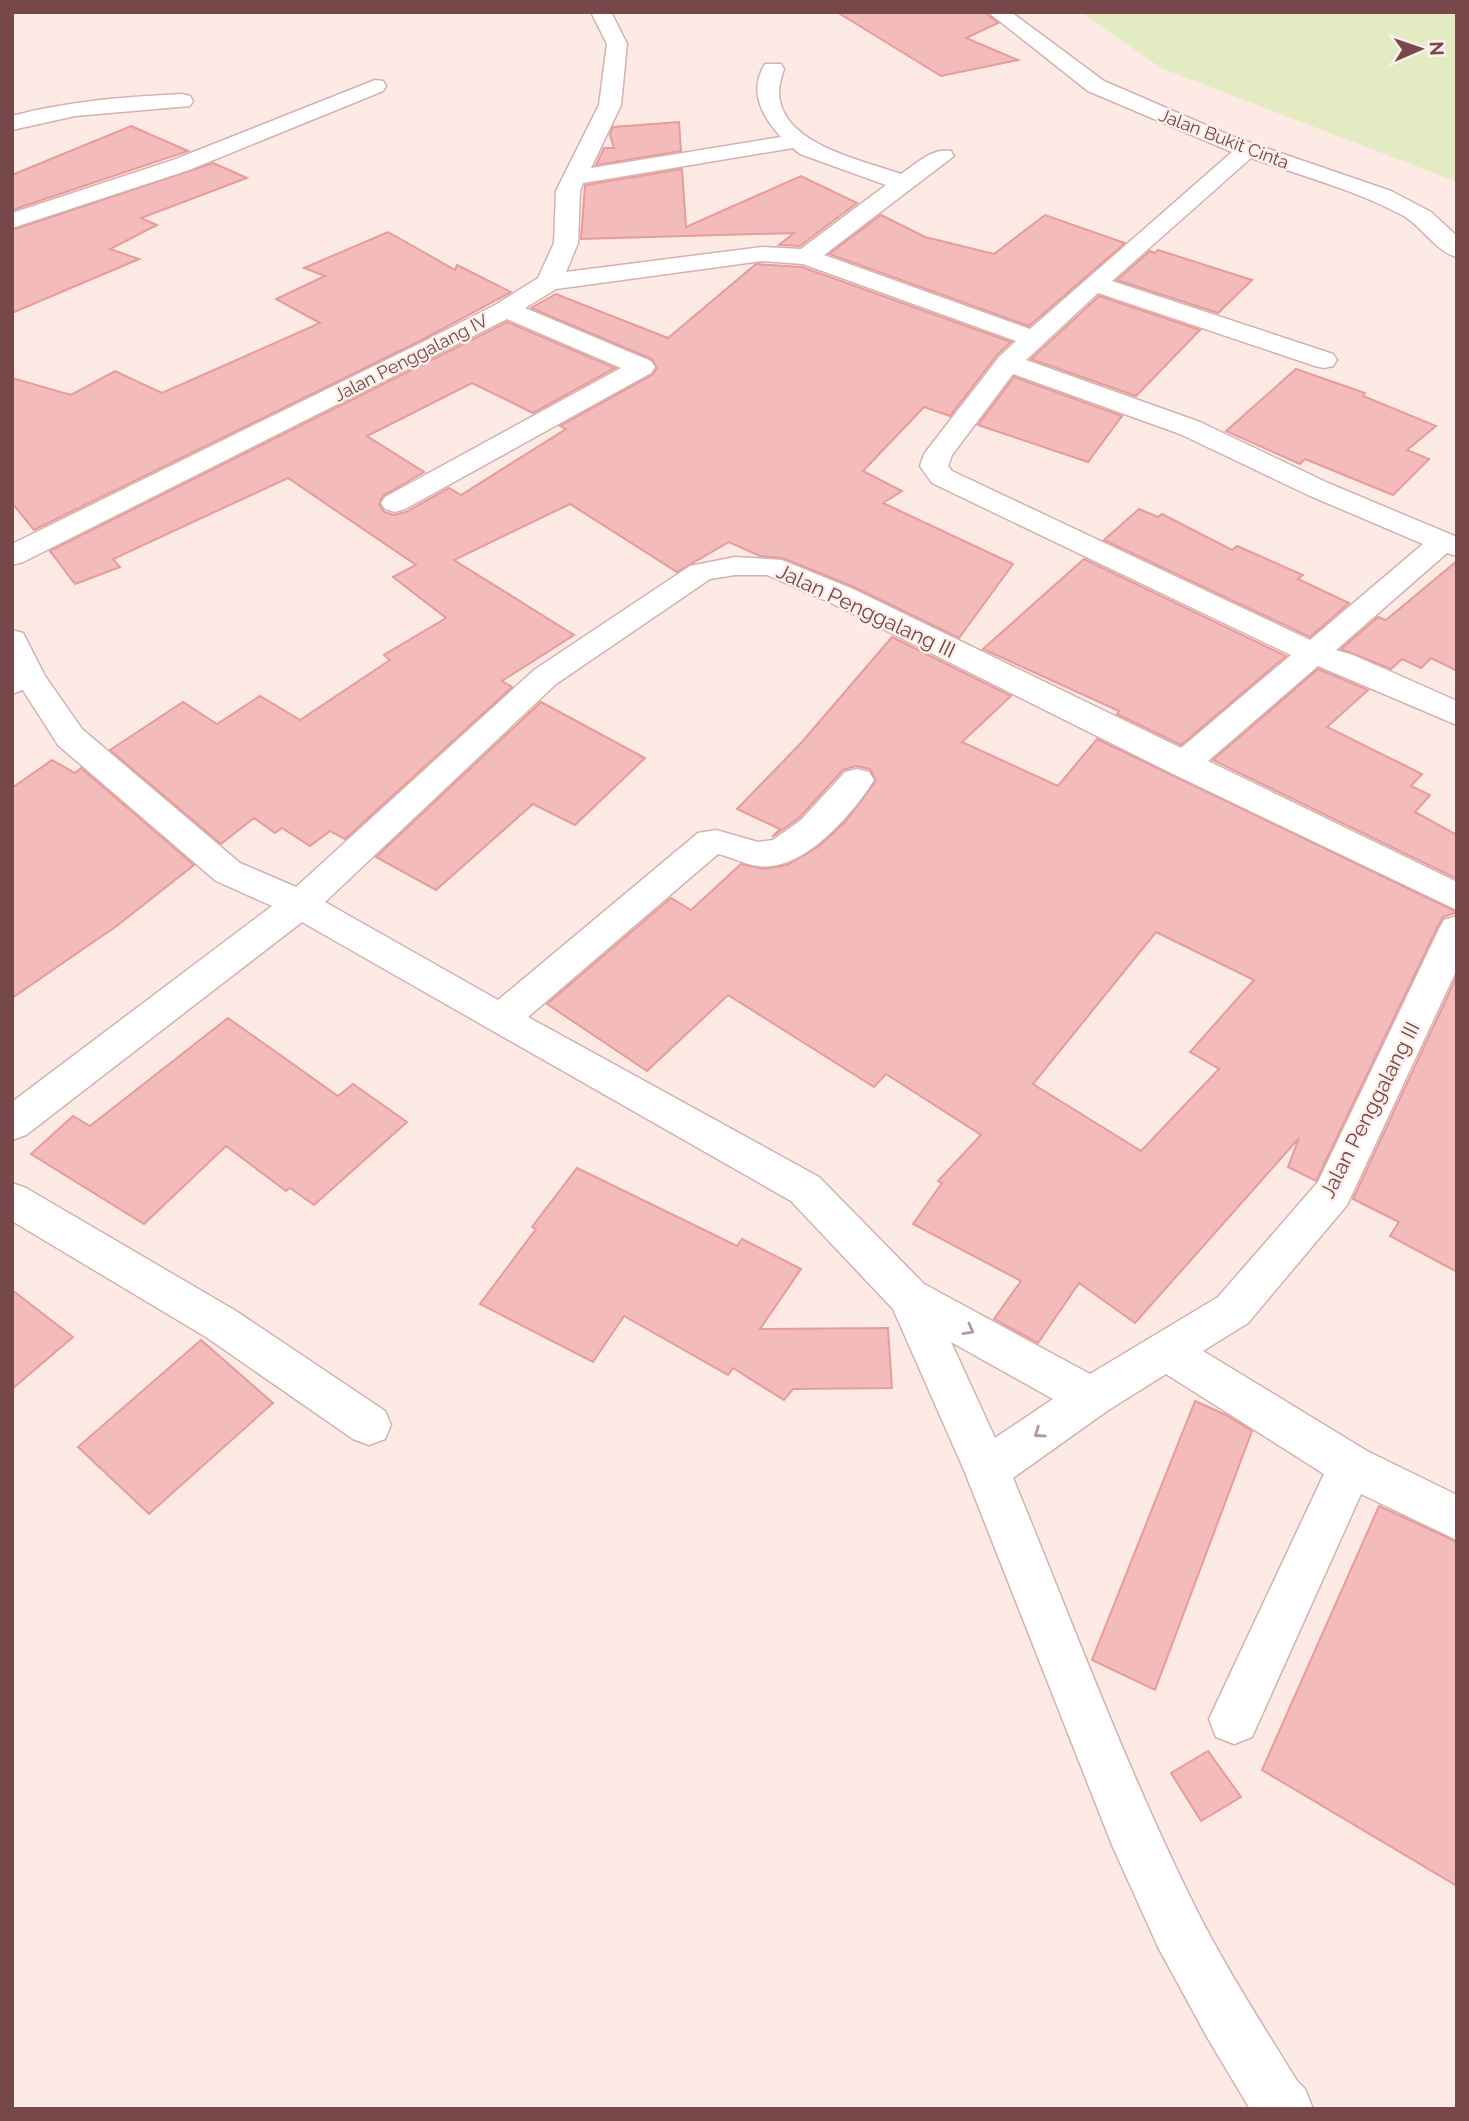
<svg xmlns="http://www.w3.org/2000/svg" width="1469" height="2121" font-family="Raleway,sans-serif">
<rect width="100%" height="100%" fill="#fdeae4"/>
<!-- green -->
<path fill="#e2ebc2" d="M 1081,12 L 1457,12 L 1457,182 L 1161,68 Z"/>
<!-- building -->
<g fill="#f3bcba" stroke="#e79b9a" stroke-width="2" fill-rule="evenodd">
<path d="M 837,12 L 985,12 L 998,23 L 966,38 L 1018,60 L 941,76 Z"/>
<path d="M 679,122 L 681,151 L 596,165 L 604,148 L 614,148 L 610,135 L 613,127 Z"/>
<path d="M 131,126 L 188,151 L 12,210 L 12,175 Z"/>
<path d="M 213,163 L 247,178 L 141,218 L 157,225 L 110,249 L 139,259 L 12,313 L 12,230 Z"/>
<path d="M 682,169 L 686,227 L 801,176 L 857,203 L 800,246 L 779,245 L 794,233 L 581,239 L 585,185 Z"/>
<path d="M 881,215 L 925,237 L 994,254 L 1045,215 L 1125,243 L 1029,326 L 829,254 Z"/>
<path d="M 388,232 L 455,270 L 457,265 L 511,292 L 422,340 L 34,530 L 12,503 L 12,378 L 71,395 L 115,371 L 162,393 L 320,323 L 276,299 L 325,276 L 304,268 Z"/>
<path d="M 1158,250 L 1252,280 L 1218,313 L 1117,280 L 1150,251 L 1155,253 Z"/>
<path d="M 756,264 L 802,267 L 1011,342 L 997,355 L 950,416 L 924,407 L 863,471 L 902,491 L 883,503 L 1013,564 L 959,638 L 854,587 L 783,558 L 760,556 L 729,542 L 677,572 L 570,504 L 454,560 L 574,635 L 502,681 L 512,687 L 345,839 L 330,831 L 310,846 L 282,828 L 275,833 L 254,818 L 221,844 L 110,750 L 183,702 L 217,724 L 260,696 L 300,720 L 390,660 L 384,655 L 446,618 L 393,577 L 416,565 L 288,478 L 113,559 L 120,567 L 75,584 L 50,551 L 507,322 L 615,368 L 533,413 L 472,383 L 367,436 L 424,472 L 383,496 L 379,504 L 384,512 L 394,515 L 406,512 L 449,488 L 461,495 L 566,429 L 560,426 L 652,375 L 657,368 L 652,359 L 531,308 L 556,294 L 668,338 Z"/>
<path d="M 1099,296 L 1200,330 L 1136,396 L 1031,359 Z"/>
<path d="M 1296,369 L 1365,393 L 1363,396 L 1436,426 L 1407,450 L 1429,459 L 1393,495 L 1305,459 L 1300,464 L 1226,431 Z"/>
<path d="M 1014,377 L 1122,416 L 1088,462 L 978,425 Z"/>
<path d="M 1139,509 L 1158,517 L 1162,514 L 1232,550 L 1237,546 L 1303,575 L 1298,579 L 1349,603 L 1310,637 L 1104,540 Z"/>
<path d="M 1084,559 L 1286,656 L 1181,745 L 1117,714 L 1119,711 L 983,649 Z"/>
<path d="M 1457,561 L 1457,671 L 1431,658 L 1421,668 L 1402,659 L 1391,669 L 1341,649 L 1378,617 L 1386,620 Z"/>
<path d="M 892,637 L 1011,696 L 962,742 L 1058,786 L 1097,739 L 1457,912 L 1443,917 L 1437,928 L 1316,1181 L 1288,1167 L 1299,1138 L 1135,1323 L 1079,1283 L 1038,1343 L 994,1319 L 1021,1281 L 913,1224 L 942,1183 L 938,1181 L 981,1135 L 886,1074 L 874,1087 L 728,995 L 647,1071 L 547,1004 L 671,898 L 691,910 L 741,864 L 764,869 L 787,865 L 818,847 L 845,822 L 876,781 L 870,769 L 856,766 L 843,770 L 799,818 L 772,837 L 780,829 L 737,809 L 802,742 ZM 1156,932 L 1254,980 L 1190,1052 L 1219,1069 L 1141,1151 L 1033,1084 Z"/>
<path d="M 1318,669 L 1368,690 L 1327,727 L 1422,774 L 1411,786 L 1430,795 L 1415,812 L 1457,835 L 1457,879 L 1213,760 Z"/>
<path d="M 541,702 L 645,758 L 575,825 L 533,804 L 436,890 L 376,857 Z"/>
<path d="M 52,760 L 75,773 L 81,768 L 194,865 L 118,925 L 12,998 L 12,788 Z"/>
<path d="M 1457,976 L 1457,1272 L 1390,1236 L 1399,1222 L 1353,1199 Z"/>
<path d="M 228,1018 L 338,1096 L 353,1084 L 407,1122 L 314,1205 L 290,1188 L 286,1191 L 226,1146 L 144,1224 L 31,1154 L 73,1116 L 90,1126 Z"/>
<path d="M 577,1168 L 737,1246 L 742,1239 L 801,1269 L 760,1329 L 888,1328 L 892,1388 L 793,1389 L 784,1400 L 733,1368 L 728,1375 L 624,1316 L 593,1362 L 480,1304 L 536,1229 L 532,1227 Z"/>
<path d="M 12,1290 L 73,1337 L 12,1389 Z"/>
<path d="M 201,1340 L 273,1403 L 149,1514 L 78,1447 Z"/>
<path d="M 1195,1401 L 1226,1415 L 1252,1431 L 1155,1690 L 1092,1660 Z"/>
<path d="M 1379,1506 L 1457,1542 L 1457,1886 L 1262,1770 Z"/>
<path d="M 1208,1751 L 1241,1797 L 1201,1821 L 1171,1773 Z"/>
</g>
<g fill="none" stroke-linecap="round" stroke-linejoin="round">
<defs>
<path id="service" d="M 30,668 L 40,671 L 44,677 L 40,683 L 12,694 L 12,674 Z"/>
<g id="minor">
<path d="M 591,12 L 611,12 L 627,44 L 621,105 L 591,168 L 781,137 C 762,116 748,91 765,64 L 781,64 L 784,69 C 781,79 777,91 780,101 C 789,146 865,161 901,174 C 916,164 933,147 951,151 L 954,156 L 824,255 L 1030,329 L 1232,152 L 1088,91 L 988,12 L 1011,12 L 1104,81 L 1231,136 L 1391,191 L 1431,212 L 1457,236 L 1457,257 C 1436,252 1422,226 1402,215 C 1355,190 1302,176 1251,158 L 1112,281 L 1333,354 L 1337,360 L 1333,366 L 1324,368 L 1315,366 L 1098,293 L 1026,360 L 1200,422 L 1328,483 L 1457,537 L 1457,556 L 1447,553 L 1336,650 L 1353,655 L 1457,701 L 1457,725 L 1318,666 L 1208,761 L 1457,882 L 1457,910 L 1171,773 L 831,603 L 767,575 L 735,575 L 710,579 L 556,684 L 325,902 L 498,1000 L 698,833 L 716,830 L 758,842 L 773,840 L 801,820 L 845,772 L 857,769 L 869,772 L 874,780 C 854,812 811,862 771,866 C 752,869 736,858 718,854 L 528,1017 L 819,1177 L 924,1284 L 1090,1374 L 1218,1297 L 1318,1182 L 1439,929 L 1444,920 L 1457,916 L 1457,969 L 1347,1205 L 1248,1323 L 1203,1351 L 1367,1451 L 1457,1495 L 1457,1540 L 1361,1494 L 1252,1737 L 1234,1744 L 1216,1737 L 1209,1719 L 1324,1474 L 1166,1374 L 1107,1411 L 1013,1478 C 1072,1621 1126,1768 1195,1907 C 1225,1967 1262,2024 1297,2081 L 1305,2089 L 1313,2109 L 1250,2109 L 1207,2037 L 1158,1947 L 1112,1845 L 964,1470 L 893,1309 L 791,1201 L 302,922 L 26,1135 L 12,1140 L 12,1102 L 272,906 L 216,881 L 58,745 L 12,673 L 12,630 L 23,633 L 45,676 L 82,729 L 240,863 L 296,887 L 534,670 L 690,566 L 735,557 L 782,560 L 853,589 L 1181,748 L 1291,655 L 932,483 L 920,466 L 924,454 L 999,357 L 1016,341 L 803,264 L 762,261 L 556,289 L 525,308 L 651,361 L 655,367 L 651,373 L 405,509 L 395,512 L 385,509 L 381,503 L 385,497 L 621,368 L 507,319 L 23,562 L 12,565 L 12,544 L 423,342 L 497,304 L 538,278 L 554,243 L 556,191 L 599,105 L 607,44 ZM 793,148 L 800,154 L 886,185 L 801,249 L 762,247 L 566,272 L 578,243 L 580,191 L 583,183 ZM 1013,374 L 1180,434 L 1308,495 L 1423,544 L 1310,640 L 952,471 L 948,466 L 952,455 ZM 951,1342 L 1053,1399 L 995,1438 Z"/>
<path d="M 375,80 L 383,81 L 386,86 L 383,91 L 189,170 L 12,228 L 12,213 L 173,160 Z"/>
<path d="M 182,94 L 190,96 L 193,101 L 190,106 L 75,116 L 12,130 L 12,116 C 68,101 124,97 182,94 Z"/>
<path d="M 12,1183 L 26,1188 L 236,1311 L 385,1411 L 391,1425 L 385,1439 L 369,1445 L 353,1439 L 206,1337 L 12,1221 Z"/>
</g>
</defs>
<!-- service casing -->
<use href="#service" stroke="#d4b2af" stroke-width="3"/>
<!-- minor casing -->
<use href="#minor" stroke="#d4b2af" stroke-width="3"/>
<!-- service -->
<use href="#service" fill="#fff" fill-rule="evenodd"/>
<!-- minor -->
<use href="#minor" fill="#fff" fill-rule="evenodd"/>
</g>
<!-- one-way arrows -->
<defs><path id="oneway-chevron" d="M-2-3.5L2.5 0L-2 3.5" fill="none" stroke-width="1.6" stroke-linecap="round" stroke-linejoin="round" transform="scale(1.75)"/></defs>
<g stroke="#b49a9b">
<use href="#oneway-chevron" transform="translate(969 1330) rotate(29)"/>
<use href="#oneway-chevron" transform="translate(1039 1433) rotate(145)"/>
</g>
<g text-anchor="middle" stroke-width="5" stroke-linejoin="round" paint-order="stroke">
<!-- far-street labels -->
<g font-size="18" fill="#764849" stroke="#ffefeb">
<text transform="translate(1224 139) rotate(21)" y="6">Jalan Bukit Cinta</text>
<text transform="translate(411 358) rotate(-27)" y="6">Jalan Penggalang IV</text>
</g>
<!-- street labels -->
<g font-size="21" fill="#764849" stroke="#ffefeb">
<text transform="translate(866 611) rotate(25)" y="7">Jalan Penggalang III</text>
<text transform="translate(1370 1110) rotate(-63)" y="7">Jalan Penggalang III</text>
</g>
</g>
<!-- border -->
<rect width="1469" height="2121" fill="none" stroke="#764849" stroke-width="28"/>
<!-- north arrow -->
<g transform="translate(1420 49) rotate(88)" stroke="#ffefeb" stroke-width="5" paint-order="stroke">
<path d="M0-5L12 26L0 18L-12 26Z" fill="#764849"/>
<text y="-10" font-size="19" font-weight="bold" text-anchor="middle" fill="#764849">N</text>
</g>
</svg>
